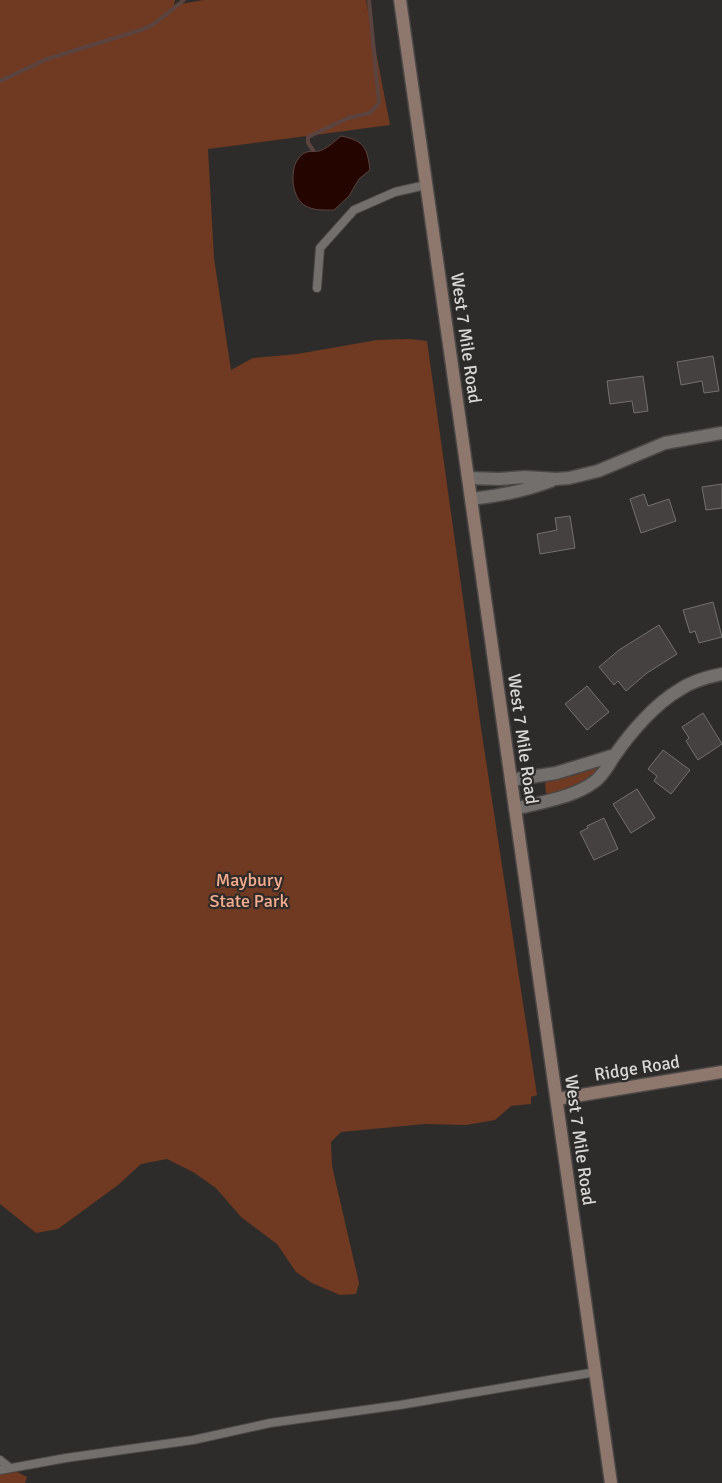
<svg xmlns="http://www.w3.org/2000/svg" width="722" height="1483" font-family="Signika,sans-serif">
<rect width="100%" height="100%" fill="#2e2c2a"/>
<!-- green -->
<g fill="#703921">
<path d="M 0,0 L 175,0 L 174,5 L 204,0 L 366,0 L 390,125 L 208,149 L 214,258 L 231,370 L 253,358 L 297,354 L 377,340 L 410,339 L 427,341 L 481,728 L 537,1095 L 531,1097 L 531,1104 L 511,1106 L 495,1120 L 466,1125 L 425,1124 L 341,1132 L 331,1142 L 332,1166 L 359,1283 L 356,1294 L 340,1295 L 312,1283 L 296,1272 L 277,1244 L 241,1217 L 216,1188 L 193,1172 L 167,1159 L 141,1164 L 118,1185 L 58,1229 L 36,1233 L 0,1204 Z"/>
<path d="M 597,767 L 599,768 C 592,783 564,790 549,795 L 546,793 L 545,783 L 551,780 L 573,776 Z"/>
<path d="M 17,1472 L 27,1477 L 25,1483 L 0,1483 L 0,1474 Z"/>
</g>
<!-- water -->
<path fill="#240500" stroke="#5b4440" d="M 341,136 C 365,141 367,148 370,170 L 359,179 L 349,196 L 334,210 C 311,211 296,208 293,182 C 293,174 293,166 298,159 C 307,147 313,154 322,150 C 329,147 336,140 341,136 Z"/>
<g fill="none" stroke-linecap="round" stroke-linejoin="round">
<!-- stream -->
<g stroke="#5b4440" stroke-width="4">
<path d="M 0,81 L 47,59 L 141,30 L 154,24 L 184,0"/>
<path d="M 313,150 L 308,143 L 308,137 L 348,118 L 370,113 L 379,103 L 369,0"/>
</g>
</g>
<!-- building -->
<g fill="#444140" stroke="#73706e">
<path d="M 713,356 L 719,391 L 704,393 L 702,381 L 681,385 L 677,362 Z"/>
<path d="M 643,376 L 648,411 L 634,413 L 632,401 L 610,404 L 607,381 Z"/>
<path d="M 722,484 L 722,508 L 706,510 L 702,487 Z"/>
<path d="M 644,494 L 648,506 L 669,499 L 676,521 L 641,533 L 630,499 Z"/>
<path d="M 570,516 L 575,548 L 540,554 L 537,534 L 557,530 L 555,518 Z"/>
<path d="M 713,602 L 722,637 L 699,643 L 695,631 L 690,633 L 683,610 Z"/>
<path d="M 659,625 L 677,654 L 647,673 L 626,691 L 618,681 L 614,685 L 599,667 L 619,650 Z"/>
<path d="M 587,686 L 609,712 L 587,730 L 565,704 Z"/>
<path d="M 703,713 L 722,744 L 698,760 L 686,741 L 689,738 L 682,727 Z"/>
<path d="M 663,750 L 690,770 L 671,794 L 654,781 L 657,776 L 648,769 Z"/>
<path d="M 637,789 L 655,818 L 631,833 L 613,804 Z"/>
<path d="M 604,818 L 618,849 L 594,860 L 580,832 L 588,828 L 587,826 Z"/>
</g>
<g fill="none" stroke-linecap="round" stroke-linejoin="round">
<defs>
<g id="lane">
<path d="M 317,288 L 320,248 L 354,210 L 395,192 L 426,185"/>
<path d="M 0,1460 L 10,1468"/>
<path d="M 0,1470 L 66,1458 L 193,1440 L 270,1423 L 400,1405 L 596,1372"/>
</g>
<g id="street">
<path d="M 469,478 L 499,479 L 525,477 L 556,479 L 569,478 L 598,471 L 665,443 L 722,433"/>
<path d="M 471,499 C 499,496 525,491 551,481"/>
<path d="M 511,780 L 556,773 L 615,755"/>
<path d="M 515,809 C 540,802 573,798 594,782 C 604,775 608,765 615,755 C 631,732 655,704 679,690 C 692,681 707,677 722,674"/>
</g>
<g id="secondary">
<path d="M 400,0 L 611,1483"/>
<path d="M 557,1099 L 722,1072"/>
</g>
</defs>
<!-- lane casing -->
<use href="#lane" stroke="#4a4746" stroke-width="10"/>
<!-- street casing -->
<use href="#street" stroke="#4a4746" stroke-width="15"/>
<!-- secondary casing -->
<use href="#secondary" stroke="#4a4746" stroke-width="15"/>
<!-- lane -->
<use href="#lane" stroke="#726f6d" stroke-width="8"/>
<!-- street -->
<use href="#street" stroke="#726f6d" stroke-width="12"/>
<!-- secondary -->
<use href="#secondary" stroke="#8e776d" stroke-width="12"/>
</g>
<g text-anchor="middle" stroke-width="4.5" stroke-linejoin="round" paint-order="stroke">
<!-- street labels -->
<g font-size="18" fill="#dad8d7" stroke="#2e2c2a">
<text transform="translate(466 338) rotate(82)" y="6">West 7 Mile Road</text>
<text transform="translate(523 739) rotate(82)" y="6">West 7 Mile Road</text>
<text transform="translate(637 1068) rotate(-9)" y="6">Ridge Road</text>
<text transform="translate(580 1140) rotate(82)" y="6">West 7 Mile Road</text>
</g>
<!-- park labels -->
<g font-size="18" fill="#fbad8e" stroke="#2e2c2a">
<text x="249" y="886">Maybury<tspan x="249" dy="21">State Park</tspan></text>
</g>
</g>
</svg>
